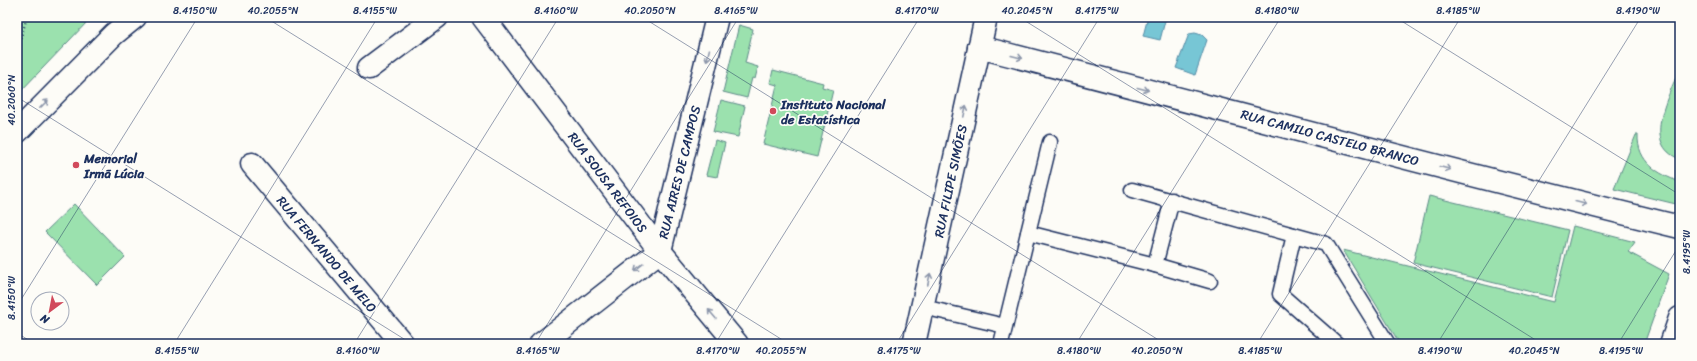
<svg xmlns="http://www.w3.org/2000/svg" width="1697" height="361" font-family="Sriracha,sans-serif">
<rect width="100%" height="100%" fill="#fdfcf7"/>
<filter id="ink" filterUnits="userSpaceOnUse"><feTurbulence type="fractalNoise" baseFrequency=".025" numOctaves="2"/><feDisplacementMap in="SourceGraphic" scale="8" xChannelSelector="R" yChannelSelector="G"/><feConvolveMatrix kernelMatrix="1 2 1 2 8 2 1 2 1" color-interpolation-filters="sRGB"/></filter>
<g filter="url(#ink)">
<!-- green -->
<g fill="#9be1ae" stroke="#5b8886">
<path d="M 17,17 L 95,17 L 90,19 L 17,95 Z"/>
<path d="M 739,25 L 753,29 L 745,63 L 758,67 L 755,79 L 752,78 L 747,98 L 723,92 Z"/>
<path d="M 1680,67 L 1680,159 C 1640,144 1670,95 1680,67 Z"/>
<path d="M 773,70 L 823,83 L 822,87 L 833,90 L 817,157 L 763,144 L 777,85 L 770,83 Z"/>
<path d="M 721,100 L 745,106 L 738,137 L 713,132 Z"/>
<path d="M 1636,135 L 1638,135 C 1637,162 1658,174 1680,182 L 1680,205 L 1614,189 Z"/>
<path d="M 715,140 L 725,143 L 717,177 L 706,175 Z"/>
<path d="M 1429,196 L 1568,230 L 1552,297 L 1413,263 Z"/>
<path d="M 74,204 L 125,257 L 97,285 L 45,232 Z"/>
<path d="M 1573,226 L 1635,242 L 1628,252 L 1669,274 L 1644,344 L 1400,344 L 1343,250 L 1554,302 Z"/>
</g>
<!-- water -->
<g fill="#77c6d5" stroke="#528aa5">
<path d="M 1148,17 L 1166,17 L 1160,40 L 1143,36 Z"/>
<path d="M 1195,33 L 1202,35 L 1207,40 L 1195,75 L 1176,68 L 1189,34 Z"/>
</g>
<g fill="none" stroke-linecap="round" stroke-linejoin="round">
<defs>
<g id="service">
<path d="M 1132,190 L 1326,244 L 1388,344"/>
<path d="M 1028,233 L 1155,265 L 1172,200"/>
<path d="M 1294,235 L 1280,294 L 1337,344"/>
<path d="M 1155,265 L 1210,281"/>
<path d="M 923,307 L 1005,326"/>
<path d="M 1001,344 L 1050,142"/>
</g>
<g id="minor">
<path d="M 483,17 L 660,251 L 737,344"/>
<path d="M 979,47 C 1213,107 1446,170 1680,227"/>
<path d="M 369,68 L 437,17"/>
<path d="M 17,132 L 114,34 L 135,17"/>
<path d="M 252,164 L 403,344"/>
<path d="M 541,344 L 660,251 L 717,17"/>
<path d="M 914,344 L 986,17"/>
</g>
<path id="secondary" d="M 1671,344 L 1680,318"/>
</defs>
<!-- service casing -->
<use href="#service" stroke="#1b2f5e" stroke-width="17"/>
<!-- minor casing -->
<use href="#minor" stroke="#1b2f5e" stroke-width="25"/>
<!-- secondary casing -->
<use href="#secondary" stroke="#1b2f5e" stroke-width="25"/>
<!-- path -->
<path stroke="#1b2f5e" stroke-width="2.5" stroke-dasharray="1 3" stroke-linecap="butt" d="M 17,50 L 27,17"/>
<!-- service -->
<use href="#service" stroke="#fdfcf7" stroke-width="14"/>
<!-- minor -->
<use href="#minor" stroke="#fdfcf7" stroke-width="22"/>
<!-- secondary -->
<use href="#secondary" stroke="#fdfcf7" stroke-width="22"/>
</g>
<!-- one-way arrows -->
<defs><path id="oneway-shaft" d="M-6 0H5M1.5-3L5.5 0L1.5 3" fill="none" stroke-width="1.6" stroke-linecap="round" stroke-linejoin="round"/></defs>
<g stroke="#8c96aa">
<use href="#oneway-shaft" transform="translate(708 55) rotate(104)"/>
<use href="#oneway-shaft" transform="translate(1017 57) rotate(14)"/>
<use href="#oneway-shaft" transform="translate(1143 89) rotate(14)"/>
<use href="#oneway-shaft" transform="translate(44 104) rotate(-45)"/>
<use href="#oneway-shaft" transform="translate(965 111) rotate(-78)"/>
<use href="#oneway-shaft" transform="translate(1445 168) rotate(15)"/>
<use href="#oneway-shaft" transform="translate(1581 203) rotate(14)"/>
<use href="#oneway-shaft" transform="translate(639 267) rotate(142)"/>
<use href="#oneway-shaft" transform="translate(929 279) rotate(-78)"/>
<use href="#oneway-shaft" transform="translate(712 314) rotate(-130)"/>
</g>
</g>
<!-- ticks -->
<path fill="none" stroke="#1b2f5e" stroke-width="1" stroke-opacity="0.45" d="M 265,17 L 789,344M 642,17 L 1165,344M 1019,17 L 1542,344M 1395,17 L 1680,195M 17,18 L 17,17M 17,97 L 412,344M 17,306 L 198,17M 17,333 L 35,344M 174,344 L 378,17M 354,344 L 559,17M 535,344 L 739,17M 715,344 L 920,17M 896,344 L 1100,17M 1076,344 L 1281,17M 1257,344 L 1461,17M 1437,344 L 1641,17M 1618,344 L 1680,244"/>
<!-- markers -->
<g fill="#d1495b" stroke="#fdfcf7" stroke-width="1.5">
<circle cx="773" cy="111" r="4"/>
<circle cx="76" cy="165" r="4"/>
</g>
<g text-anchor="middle" stroke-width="3.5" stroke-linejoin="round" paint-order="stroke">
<!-- poi labels -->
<g font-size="13" font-weight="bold" fill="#1b2f5e" stroke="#fdfcf7" text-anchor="start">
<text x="781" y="109">Instituto Nacional<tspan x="781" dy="15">de Estatística</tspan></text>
<text x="84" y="163">Memorial<tspan x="84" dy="15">Irmã Lúcia</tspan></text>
</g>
<!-- street labels -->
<g font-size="13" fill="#1b2f5e" stroke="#fdfcf7">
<text transform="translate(1330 137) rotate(15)" y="5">RUA CAMILO CASTELO BRANCO</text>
<text transform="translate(679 172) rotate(-76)" y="5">RUA AIRES DE CAMPOS</text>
<text transform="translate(950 181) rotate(-78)" y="5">RUA FILIPE SIMÕES</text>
<text transform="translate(608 182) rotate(53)" y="5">RUA SOUSA REFOIOS</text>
<text transform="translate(327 254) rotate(50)" y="5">RUA FERNANDO DE MELO</text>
</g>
</g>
<!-- margin -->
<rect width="1697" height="361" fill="none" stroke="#fdfcf7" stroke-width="44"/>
<!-- north arrow -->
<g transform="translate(50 311) rotate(212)"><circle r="19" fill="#fdfcf7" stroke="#a3aaba"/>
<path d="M0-3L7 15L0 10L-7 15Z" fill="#d1495b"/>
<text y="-6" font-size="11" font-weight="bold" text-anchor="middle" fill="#1b2f5e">N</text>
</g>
<rect x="22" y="22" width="1653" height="317" fill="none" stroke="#1b2f5e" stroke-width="1.5"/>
<g font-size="10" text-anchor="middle" fill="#1b2f5e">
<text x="195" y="14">8.4150°W</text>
<text x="273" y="14">40.2055°N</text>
<text x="375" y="14">8.4155°W</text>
<text x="556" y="14">8.4160°W</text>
<text x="650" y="14">40.2050°N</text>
<text x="736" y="14">8.4165°W</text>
<text x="917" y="14">8.4170°W</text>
<text x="1027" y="14">40.2045°N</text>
<text x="1097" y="14">8.4175°W</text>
<text x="1277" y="14">8.4180°W</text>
<text x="1458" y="14">8.4185°W</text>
<text x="1638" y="14">8.4190°W</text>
<text transform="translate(11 100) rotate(-90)" y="4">40.2060°N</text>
<text transform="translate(1686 252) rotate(-90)" y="4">8.4195°W</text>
<text transform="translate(11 298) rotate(-90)" y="4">8.4150°W</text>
<text x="177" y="354">8.4155°W</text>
<text x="358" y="354">8.4160°W</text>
<text x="538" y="354">8.4165°W</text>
<text x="718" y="354">8.4170°W</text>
<text x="781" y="354">40.2055°N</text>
<text x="899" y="354">8.4175°W</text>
<text x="1079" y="354">8.4180°W</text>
<text x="1157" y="354">40.2050°N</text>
<text x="1260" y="354">8.4185°W</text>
<text x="1440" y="354">8.4190°W</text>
<text x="1534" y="354">40.2045°N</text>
<text x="1621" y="354">8.4195°W</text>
</g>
</svg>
